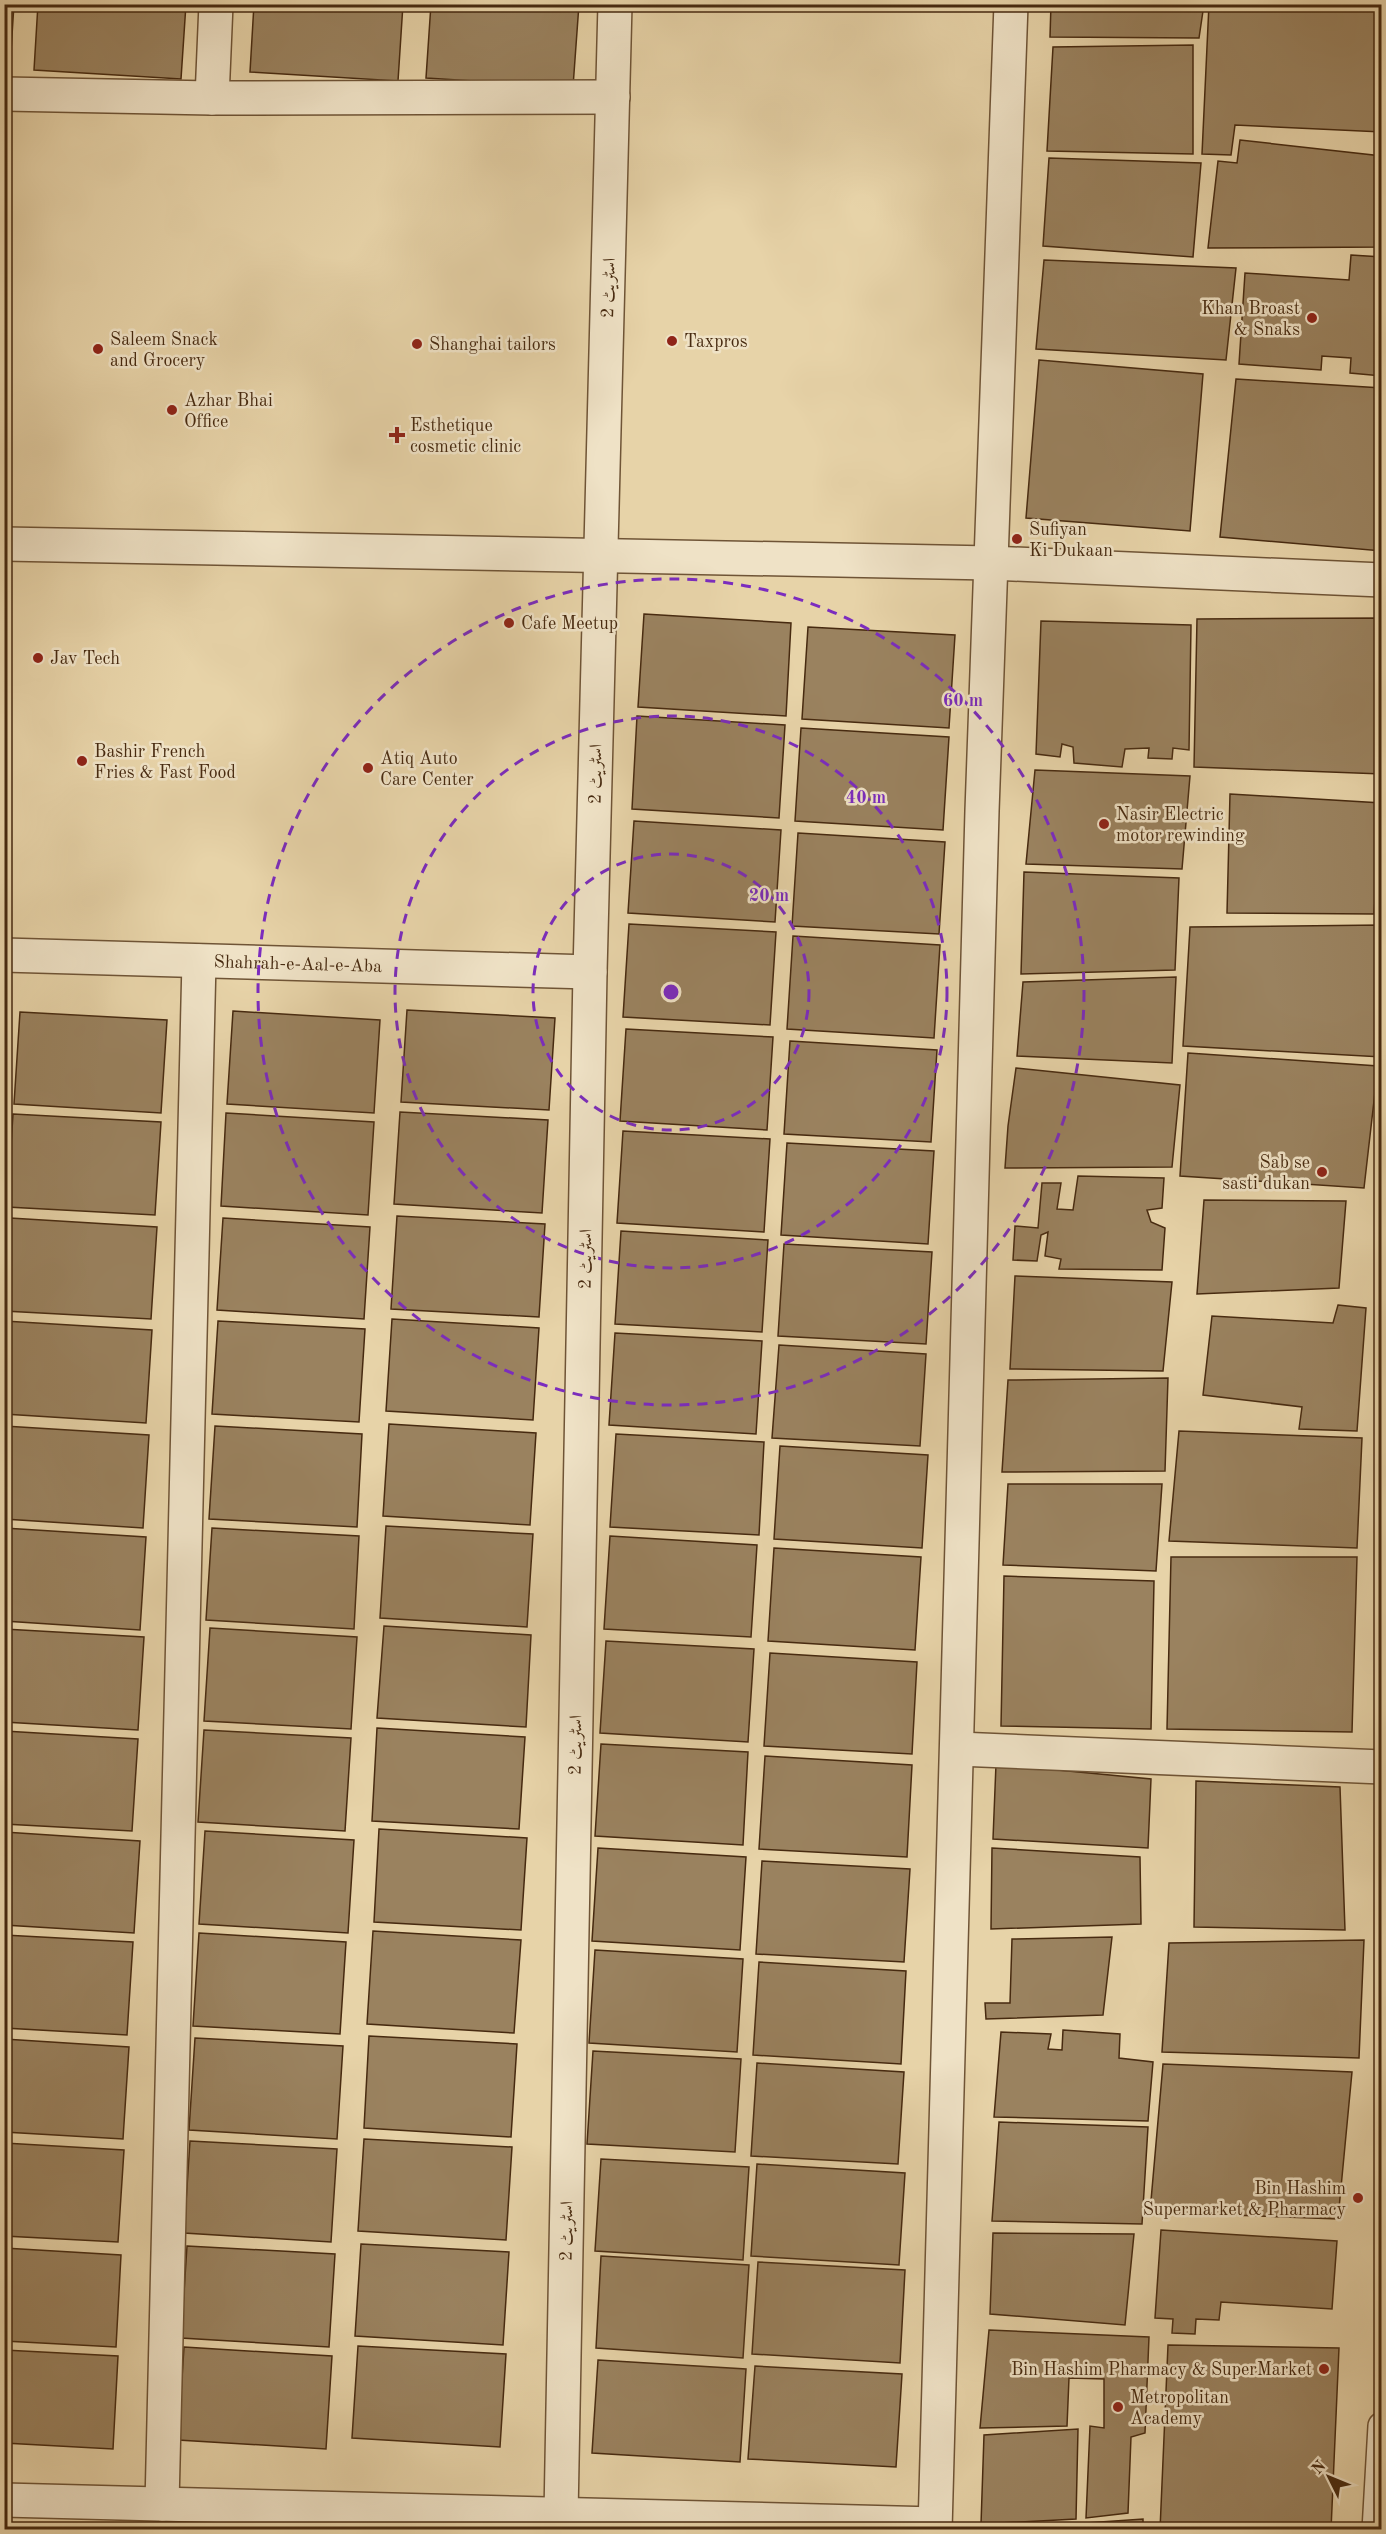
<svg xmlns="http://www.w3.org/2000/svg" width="1386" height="2534" font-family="'Old Standard TT',Amiri,serif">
<rect width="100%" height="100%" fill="#e7d3a8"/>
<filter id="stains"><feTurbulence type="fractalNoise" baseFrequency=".00333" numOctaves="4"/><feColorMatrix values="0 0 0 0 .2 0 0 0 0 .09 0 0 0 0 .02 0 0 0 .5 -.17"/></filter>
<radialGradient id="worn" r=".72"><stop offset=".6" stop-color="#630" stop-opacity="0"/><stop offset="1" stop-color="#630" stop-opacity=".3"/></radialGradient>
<!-- building -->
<g fill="#9a825f" stroke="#472a10" stroke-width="1.5">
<path d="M 4,4 L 14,4 L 9,82 L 4,82 Z"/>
<path d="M 38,4 L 186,4 L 181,79 L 34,70 Z"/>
<path d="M 254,4 L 403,4 L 398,81 L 250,72 Z"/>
<path d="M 431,4 L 579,4 L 573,87 L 426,78 Z"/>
<path d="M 1051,4 L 1204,4 L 1199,38 L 1050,37 Z"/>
<path d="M 1209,4 L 1382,4 L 1382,132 L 1235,125 L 1231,155 L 1202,154 Z"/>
<path d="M 1193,45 L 1193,154 L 1047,151 L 1053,47 Z"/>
<path d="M 1240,140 L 1382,156 L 1382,247 L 1208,248 L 1218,161 L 1237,163 Z"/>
<path d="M 1049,158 L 1201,163 L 1193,257 L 1043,246 Z"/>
<path d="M 1351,255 L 1382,257 L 1382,376 L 1350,373 L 1351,358 L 1322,356 L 1321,370 L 1239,364 L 1245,273 L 1349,280 Z"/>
<path d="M 1044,260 L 1236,268 L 1226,360 L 1036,349 Z"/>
<path d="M 1039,360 L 1203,374 L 1190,531 L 1026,518 Z"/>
<path d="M 1236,379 L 1382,388 L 1382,551 L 1220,537 Z"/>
<path d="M 644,614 L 791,623 L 786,716 L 638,707 Z"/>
<path d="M 1382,618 L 1382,774 L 1194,767 L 1197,619 Z"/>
<path d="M 1041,621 L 1191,625 L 1189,750 L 1173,748 L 1172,759 L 1148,758 L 1149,748 L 1125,749 L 1122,767 L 1074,763 L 1073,747 L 1062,744 L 1060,757 L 1036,754 Z"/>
<path d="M 808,627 L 955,635 L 949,728 L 802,719 Z"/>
<path d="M 637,716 L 785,725 L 779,818 L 632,809 Z"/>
<path d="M 801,728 L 949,737 L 943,830 L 795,821 Z"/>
<path d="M 1035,770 L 1190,776 L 1182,869 L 1026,864 Z"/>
<path d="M 1230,794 L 1382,803 L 1374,914 L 1227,913 Z"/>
<path d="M 634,821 L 781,830 L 775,922 L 628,913 Z"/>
<path d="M 798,833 L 945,842 L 939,934 L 792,926 Z"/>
<path d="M 1024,872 L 1179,878 L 1175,970 L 1021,974 Z"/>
<path d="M 629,924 L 776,932 L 770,1025 L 623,1017 Z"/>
<path d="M 1382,925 L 1382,1057 L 1183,1046 L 1190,927 Z"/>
<path d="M 793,936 L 940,945 L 934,1038 L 787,1029 Z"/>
<path d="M 1176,977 L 1172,1063 L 1017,1056 L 1023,982 Z"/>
<path d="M 407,1010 L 555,1018 L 549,1110 L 401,1102 Z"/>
<path d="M 233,1011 L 380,1020 L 374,1113 L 227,1104 Z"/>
<path d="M 20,1012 L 167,1020 L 161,1113 L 14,1104 Z"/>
<path d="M 626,1029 L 773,1037 L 767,1130 L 620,1121 Z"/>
<path d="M 790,1041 L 937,1050 L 931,1142 L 784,1134 Z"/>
<path d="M 1188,1053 L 1378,1066 L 1364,1188 L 1180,1176 Z"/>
<path d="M 1016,1068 L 1180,1085 L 1172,1167 L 1005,1168 L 1008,1126 Z"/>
<path d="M 400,1112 L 548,1120 L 542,1213 L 394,1204 Z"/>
<path d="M 226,1113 L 374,1122 L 368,1215 L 221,1206 Z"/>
<path d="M 13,1114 L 161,1122 L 155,1215 L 7,1207 Z"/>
<path d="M 623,1131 L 770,1139 L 764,1232 L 617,1223 Z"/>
<path d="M 787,1143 L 934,1151 L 928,1244 L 781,1235 Z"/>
<path d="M 1078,1176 L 1164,1178 L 1162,1208 L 1147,1210 L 1151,1222 L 1165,1228 L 1162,1270 L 1059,1269 L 1061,1259 L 1045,1256 L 1048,1232 L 1041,1235 L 1037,1261 L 1013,1260 L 1015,1226 L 1038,1228 L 1042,1183 L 1061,1183 L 1057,1209 L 1073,1210 Z"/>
<path d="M 1204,1200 L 1346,1201 L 1339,1288 L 1197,1294 Z"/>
<path d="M 397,1216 L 545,1224 L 539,1317 L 391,1309 Z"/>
<path d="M 10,1218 L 157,1227 L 151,1319 L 4,1311 Z"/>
<path d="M 223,1218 L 370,1227 L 364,1319 L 217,1310 Z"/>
<path d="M 621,1231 L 768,1240 L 762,1332 L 615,1324 Z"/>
<path d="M 784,1244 L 932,1252 L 926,1344 L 778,1336 Z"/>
<path d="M 1015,1276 L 1172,1282 L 1163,1371 L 1010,1369 Z"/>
<path d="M 1338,1305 L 1366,1308 L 1357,1431 L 1299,1429 L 1302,1407 L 1203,1395 L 1212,1316 L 1333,1323 Z"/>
<path d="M 392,1319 L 539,1328 L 533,1420 L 386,1411 Z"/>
<path d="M 4,1321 L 152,1330 L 146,1423 L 4,1414 Z"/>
<path d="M 218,1321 L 365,1329 L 359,1422 L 212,1414 Z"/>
<path d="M 615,1333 L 762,1341 L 756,1434 L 609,1425 Z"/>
<path d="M 779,1345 L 926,1354 L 920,1446 L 772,1438 Z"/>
<path d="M 1168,1378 L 1165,1471 L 1002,1472 L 1008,1380 Z"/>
<path d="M 389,1424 L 536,1433 L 530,1525 L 383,1516 Z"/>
<path d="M 4,1426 L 149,1435 L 143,1528 L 4,1519 Z"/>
<path d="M 215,1426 L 362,1434 L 357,1527 L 209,1519 Z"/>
<path d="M 1179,1431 L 1362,1438 L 1357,1548 L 1169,1541 Z"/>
<path d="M 616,1434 L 764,1442 L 759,1535 L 610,1527 Z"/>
<path d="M 780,1446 L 928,1455 L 922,1548 L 774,1539 Z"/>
<path d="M 1008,1484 L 1162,1484 L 1156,1571 L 1003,1565 Z"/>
<path d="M 386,1526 L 533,1534 L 527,1627 L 380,1618 Z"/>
<path d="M 4,1528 L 146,1537 L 140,1630 L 4,1621 Z"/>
<path d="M 212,1528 L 359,1536 L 354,1629 L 206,1620 Z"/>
<path d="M 610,1536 L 757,1545 L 751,1637 L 604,1629 Z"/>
<path d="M 774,1548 L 921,1557 L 915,1650 L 768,1641 Z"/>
<path d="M 1171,1557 L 1357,1557 L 1352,1732 L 1167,1729 Z"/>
<path d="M 1004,1576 L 1154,1581 L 1151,1729 L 1001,1726 Z"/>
<path d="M 384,1626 L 531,1635 L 526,1727 L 377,1718 Z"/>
<path d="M 210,1628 L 357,1637 L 351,1729 L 204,1721 Z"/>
<path d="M 4,1629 L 144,1637 L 138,1730 L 4,1722 Z"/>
<path d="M 606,1641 L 754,1649 L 748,1742 L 600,1733 Z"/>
<path d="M 770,1653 L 917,1662 L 912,1754 L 764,1746 Z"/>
<path d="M 377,1728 L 525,1737 L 519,1829 L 372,1821 Z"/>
<path d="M 204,1730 L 351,1738 L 345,1831 L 198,1822 Z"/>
<path d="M 4,1731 L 138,1739 L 132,1831 L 4,1824 Z"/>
<path d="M 601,1744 L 748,1752 L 743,1845 L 595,1836 Z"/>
<path d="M 765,1756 L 912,1765 L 907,1857 L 759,1849 Z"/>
<path d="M 996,1764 L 1151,1779 L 1148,1848 L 993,1839 Z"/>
<path d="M 1196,1781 L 1340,1787 L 1345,1930 L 1194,1927 Z"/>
<path d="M 379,1829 L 527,1838 L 521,1930 L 374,1922 Z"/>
<path d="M 205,1831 L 354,1840 L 348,1933 L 199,1924 Z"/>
<path d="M 4,1832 L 140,1841 L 134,1933 L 4,1925 Z"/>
<path d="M 598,1848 L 746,1857 L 740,1950 L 592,1941 Z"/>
<path d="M 992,1848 L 1140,1857 L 1141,1924 L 991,1929 Z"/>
<path d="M 762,1861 L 910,1869 L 904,1962 L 756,1954 Z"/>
<path d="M 373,1931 L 521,1940 L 514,2033 L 367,2024 Z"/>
<path d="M 199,1933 L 346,1942 L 340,2034 L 193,2026 Z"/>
<path d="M 4,1935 L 133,1942 L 127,2035 L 4,2028 Z"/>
<path d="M 1112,1937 L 1103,2015 L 986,2019 L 985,2003 L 1010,2003 L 1012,1939 Z"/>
<path d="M 1364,1940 L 1359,2058 L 1162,2052 L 1169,1943 Z"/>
<path d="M 595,1950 L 743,1959 L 737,2052 L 589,2043 Z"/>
<path d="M 759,1962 L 906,1971 L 901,2064 L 753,2055 Z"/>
<path d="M 1063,2030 L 1120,2034 L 1119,2058 L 1153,2062 L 1148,2121 L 994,2117 L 1001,2032 L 1051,2034 L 1048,2049 L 1062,2050 Z"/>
<path d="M 369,2036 L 517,2044 L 511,2137 L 364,2128 Z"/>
<path d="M 195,2038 L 343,2046 L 337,2139 L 189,2130 Z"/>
<path d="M 4,2039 L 129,2047 L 123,2139 L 4,2132 Z"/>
<path d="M 593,2051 L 741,2059 L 735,2152 L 587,2144 Z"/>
<path d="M 757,2063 L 904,2072 L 898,2164 L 751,2156 Z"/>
<path d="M 1163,2064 L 1352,2072 L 1338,2219 L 1150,2212 Z"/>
<path d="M 999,2122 L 1148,2127 L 1142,2224 L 992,2221 Z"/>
<path d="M 364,2139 L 512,2147 L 506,2240 L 358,2231 Z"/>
<path d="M 190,2141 L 337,2149 L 331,2242 L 184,2233 Z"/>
<path d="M 4,2143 L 124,2150 L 118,2242 L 4,2236 Z"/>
<path d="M 601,2159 L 749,2167 L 743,2260 L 595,2251 Z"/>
<path d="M 757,2164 L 905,2173 L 899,2265 L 751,2256 Z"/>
<path d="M 1161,2230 L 1337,2241 L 1332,2309 L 1221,2302 L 1219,2320 L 1196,2319 L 1195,2334 L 1172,2333 L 1173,2319 L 1155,2318 Z"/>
<path d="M 993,2233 L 1134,2234 L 1125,2325 L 990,2314 Z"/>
<path d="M 361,2244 L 509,2252 L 503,2345 L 355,2336 Z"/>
<path d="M 187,2246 L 335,2254 L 329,2347 L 181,2338 Z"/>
<path d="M 4,2248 L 121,2255 L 116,2347 L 4,2341 Z"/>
<path d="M 601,2256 L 749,2265 L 743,2358 L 596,2348 Z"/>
<path d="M 758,2262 L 905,2270 L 900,2363 L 752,2354 Z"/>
<path d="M 989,2330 L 1149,2337 L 1145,2433 L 1131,2437 L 1128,2513 L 1086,2518 L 1090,2426 L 1104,2428 L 1104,2379 L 1069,2378 L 1067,2426 L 980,2428 Z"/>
<path d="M 1168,2345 L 1339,2348 L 1331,2530 L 1160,2530 Z"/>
<path d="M 358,2346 L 506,2354 L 500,2447 L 352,2438 Z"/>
<path d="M 184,2347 L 332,2356 L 326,2449 L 178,2440 Z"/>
<path d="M 4,2350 L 118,2356 L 113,2449 L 4,2443 Z"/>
<path d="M 598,2360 L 746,2369 L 740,2462 L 592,2453 Z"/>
<path d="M 755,2366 L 902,2374 L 896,2467 L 748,2459 Z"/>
<path d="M 1078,2429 L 1076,2519 L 981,2524 L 984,2435 Z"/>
<path d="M 1143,2519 L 1143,2530 L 984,2530 Z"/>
</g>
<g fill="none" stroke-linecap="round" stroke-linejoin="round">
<defs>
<path id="lane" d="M 1376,2530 L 1382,2426"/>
<g id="street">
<path d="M 4,94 L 212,98 L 613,97"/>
<path d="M 212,98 L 216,4"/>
<path d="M 4,544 L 991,563 L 1382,580"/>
<path id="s1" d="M 4,955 L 590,972"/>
<path d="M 958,1749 L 1382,1767"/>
<path d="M 4,2500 L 935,2524"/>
<path d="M 162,2504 L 199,961"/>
<path d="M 561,2515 L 590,972 L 615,4"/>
<path d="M 935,2530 L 982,811 L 1011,4"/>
</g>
</defs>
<!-- lane casing -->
<use href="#lane" stroke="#6f5436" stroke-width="30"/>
<!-- street casing -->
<use href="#street" stroke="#6f5436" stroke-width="36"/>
<!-- lane -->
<use href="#lane" stroke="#efe2c6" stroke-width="27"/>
<!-- street -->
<use href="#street" stroke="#efe2c6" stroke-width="33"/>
</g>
<!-- distance rings -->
<g fill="none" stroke="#7b2cbf" stroke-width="3" stroke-dasharray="10 8">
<circle cx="671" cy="992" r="138"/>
<circle cx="671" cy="992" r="276"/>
<circle cx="671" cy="992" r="413"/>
</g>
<!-- markers -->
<g fill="#8f2418" stroke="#efe2c6" stroke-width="2">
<circle cx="1312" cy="318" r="6"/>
<circle cx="672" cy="341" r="6"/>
<circle cx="417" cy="344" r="6"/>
<circle cx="98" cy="349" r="6"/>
<circle cx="172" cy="410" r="6"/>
<path d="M394 426h6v6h6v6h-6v6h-6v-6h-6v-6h6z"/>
<circle cx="1017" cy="539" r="6"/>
<circle cx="509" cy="623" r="6"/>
<circle cx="38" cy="658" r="6"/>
<circle cx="82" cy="761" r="6"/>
<circle cx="368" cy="768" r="6"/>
<circle cx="1104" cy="824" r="6"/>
<circle cx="1322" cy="1172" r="6"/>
<circle cx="1358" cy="2198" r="6"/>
<circle cx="1324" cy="2369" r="6"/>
<circle cx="1118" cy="2407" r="6"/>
</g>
<g text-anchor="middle" stroke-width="5" stroke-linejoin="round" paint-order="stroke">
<!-- street labels -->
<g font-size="18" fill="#472a10" stroke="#efe2c6">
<text transform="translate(608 288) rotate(-88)" y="6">اسٹریٹ 2</text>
<text transform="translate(595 774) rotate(-89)" y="6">اسٹریٹ 2</text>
<text dy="6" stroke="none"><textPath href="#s1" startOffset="294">Shahrah-e-Aal-e-Aba</textPath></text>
<text transform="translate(585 1259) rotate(-89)" y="6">اسٹریٹ 2</text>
<text transform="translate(575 1745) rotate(-89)" y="6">اسٹریٹ 2</text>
<text transform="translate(566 2231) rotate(-89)" y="6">اسٹریٹ 2</text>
</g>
<!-- poi labels -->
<g font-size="18" fill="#472a10" stroke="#efe2c6" text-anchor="start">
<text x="1300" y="314" text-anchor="end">Khan Broast<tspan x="1300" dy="21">&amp; Snaks</tspan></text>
<text x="110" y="345">Saleem Snack<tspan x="110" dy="21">and Grocery</tspan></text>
<text x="684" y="347">Taxpros</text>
<text x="429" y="350">Shanghai tailors</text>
<text x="184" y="406">Azhar Bhai<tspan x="184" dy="21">Office</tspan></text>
<text x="410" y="431">Esthetique<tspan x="410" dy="21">cosmetic clinic</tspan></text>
<text x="1029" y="535">Sufiyan<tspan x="1029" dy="21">Ki Dukaan</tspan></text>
<text x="521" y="629">Cafe Meetup</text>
<text x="50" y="664">Jav Tech</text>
<text x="94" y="757">Bashir French<tspan x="94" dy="21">Fries &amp; Fast Food</tspan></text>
<text x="380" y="764">Atiq Auto<tspan x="380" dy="21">Care Center</tspan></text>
<text x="1116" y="820">Nasir Electric<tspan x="1116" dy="21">motor rewinding</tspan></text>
<text x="1310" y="1168" text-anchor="end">Sab se<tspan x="1310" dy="21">sasti dukan</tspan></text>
<text x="1346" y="2194" text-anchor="end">Bin Hashim<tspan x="1346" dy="21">Supermarket &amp; Pharmacy</tspan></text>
<text x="1312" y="2375" text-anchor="end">Bin Hashim Pharmacy &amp; SuperMarket</text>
<text x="1130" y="2403">Metropolitan<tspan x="1130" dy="21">Academy</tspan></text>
</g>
</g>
<circle cx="671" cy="992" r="9" fill="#7b2cbf" stroke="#efe2c6" stroke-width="3"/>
<g font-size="18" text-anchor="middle" font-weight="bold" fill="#7b2cbf" stroke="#efe2c6" stroke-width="5" stroke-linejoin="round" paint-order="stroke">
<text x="963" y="706">60 m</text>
<text x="866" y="803">40 m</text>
<text x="769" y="901">20 m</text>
</g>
<!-- margin -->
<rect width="1386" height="2534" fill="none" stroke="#e7d3a8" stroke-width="24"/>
<rect x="6" y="6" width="1374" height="2522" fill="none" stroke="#472a10" stroke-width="3"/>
<rect x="12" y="12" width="1362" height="2510" fill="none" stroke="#472a10" stroke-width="1.5"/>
<!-- north arrow -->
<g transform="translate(1329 2477) rotate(313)" stroke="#efe2c6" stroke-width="4.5" paint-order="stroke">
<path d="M0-4.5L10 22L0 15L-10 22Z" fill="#472a10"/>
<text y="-9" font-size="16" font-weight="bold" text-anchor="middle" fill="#472a10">N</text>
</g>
<rect width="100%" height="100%" filter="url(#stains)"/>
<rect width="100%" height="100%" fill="url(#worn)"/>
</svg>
